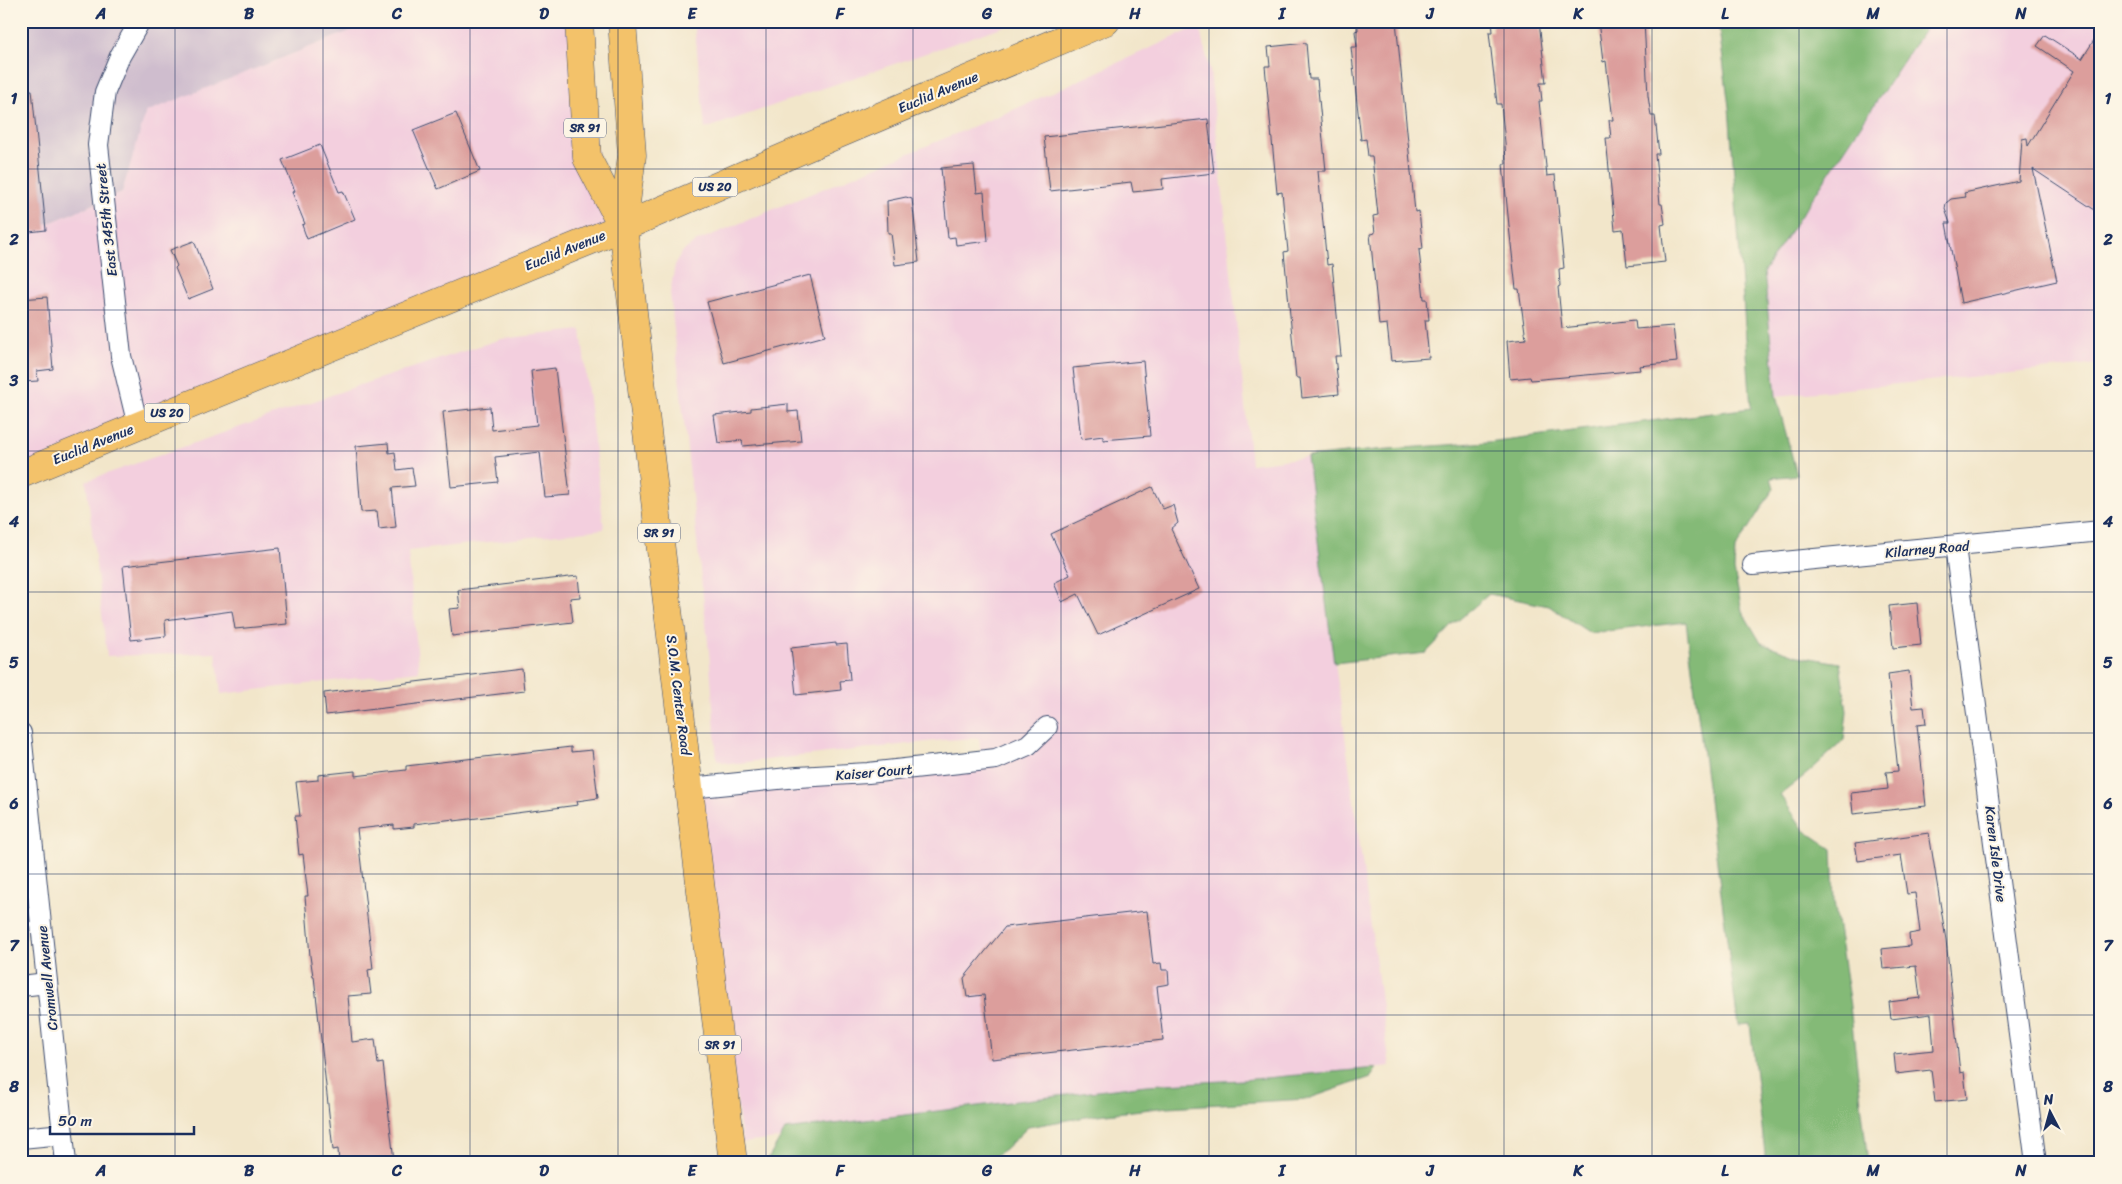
<svg xmlns="http://www.w3.org/2000/svg" width="2122" height="1184" font-family="Sriracha,sans-serif">
<rect width="100%" height="100%" fill="#fcf5e5"/>
<filter id="ink" filterUnits="userSpaceOnUse"><feTurbulence type="fractalNoise" baseFrequency=".02" numOctaves="2"/><feDisplacementMap in="SourceGraphic" scale="10" xChannelSelector="R" yChannelSelector="G"/><feConvolveMatrix kernelMatrix="1 2 1 2 8 2 1 2 1" color-interpolation-filters="sRGB"/></filter>
<filter id="wash" filterUnits="userSpaceOnUse"><feTurbulence type="fractalNoise" baseFrequency=".0096" numOctaves="4" result="noise"/><feDisplacementMap in="SourceGraphic" scale="20" xChannelSelector="R" yChannelSelector="G"/><feGaussianBlur stdDeviation="1.12" result="paint"/><feColorMatrix in="noise" values="0 0 0 0 0 0 0 0 0 0 0 0 0 0 0 0 0 1.4 0 .05"/><feComposite in="paint" operator="in"/></filter>
<g filter="url(#wash)">
<rect width="100%" height="100%" fill="#f2e6ca"/>
<!-- built -->
<g fill="#f3cfde">
<path d="M 375,21 L 570,21 L 612,225 L 21,466 L 21,235 L 122,192 L 145,112 Z"/>
<path d="M 694,21 L 1019,21 L 705,129 Z"/>
<path d="M 1930,21 L 2101,21 L 2101,364 L 1776,396 L 1764,271 Z"/>
<path d="M 1199,26 L 1210,70 L 1251,464 L 1307,457 L 1390,1066 L 742,1143 L 699,795 L 982,766 L 979,738 L 944,740 L 730,764 L 717,760 L 709,651 L 670,293 L 675,265 L 681,253 L 697,241 L 1013,110 Z"/>
<path d="M 581,330 L 604,529 L 408,551 L 419,671 L 221,694 L 216,653 L 107,656 L 86,481 L 360,385 L 501,339 Z"/>
</g>
<!-- industrial -->
<path fill="#cfbdce" d="M 21,21 L 375,21 L 146,112 L 122,192 L 21,235 Z"/>
<!-- forest -->
<g fill="#84ba77" stroke="#50746a">
<path d="M 1718,21 L 1930,21 L 1764,271 L 1776,396 L 1797,475 L 1771,478 L 1774,488 L 1735,549 L 1734,570 L 1742,611 L 1761,643 L 1798,656 L 1840,663 L 1847,711 L 1844,740 L 1809,772 L 1780,795 L 1804,830 L 1832,849 L 1834,901 L 1850,1006 L 1868,1163 L 1766,1163 L 1750,1024 L 1738,1025 L 1686,622 L 1590,633 L 1549,606 L 1489,594 L 1454,624 L 1426,653 L 1334,663 L 1307,457 L 1376,450 L 1488,442 L 1751,408 L 1729,107 Z"/>
<path d="M 1377,1068 L 1371,1077 L 1307,1099 L 1168,1107 L 1097,1115 L 1028,1127 L 1005,1149 L 984,1163 L 766,1163 L 785,1130 L 1146,1085 L 1242,1080 Z"/>
</g>
<g id="blocks">
<!-- building -->
<g fill="#dc9e9c">
<path d="M 1358,21 L 1396,21 L 1415,212 L 1419,211 L 1423,249 L 1419,250 L 1424,299 L 1427,299 L 1429,320 L 1425,320 L 1429,358 L 1391,361 L 1387,324 L 1379,325 L 1370,234 L 1375,233 L 1373,216 L 1378,215 L 1376,196 L 1372,156 L 1368,156 L 1366,139 L 1361,140 L 1351,47 L 1357,47 L 1355,31 L 1358,30 Z"/>
<path d="M 1492,21 L 1539,21 L 1546,83 L 1540,83 L 1542,101 L 1539,101 L 1547,176 L 1555,175 L 1564,268 L 1559,269 L 1560,286 L 1558,287 L 1562,328 L 1635,320 L 1636,329 L 1673,326 L 1677,362 L 1639,366 L 1640,370 L 1619,372 L 1531,380 L 1530,377 L 1510,379 L 1507,341 L 1526,339 L 1519,289 L 1516,289 L 1509,226 L 1503,164 L 1506,164 L 1505,143 L 1501,104 L 1497,104 L 1489,32 L 1493,32 Z"/>
<path d="M 1598,21 L 1644,21 L 1648,96 L 1651,116 L 1655,116 L 1659,154 L 1655,154 L 1660,204 L 1662,204 L 1665,224 L 1661,225 L 1665,262 L 1627,266 L 1623,229 L 1615,230 L 1606,138 L 1611,138 L 1609,120 L 1613,120 L 1606,61 L 1603,62 Z"/>
<path d="M 2101,29 L 2101,214 L 2033,169 L 2057,281 L 1961,303 L 1946,223 L 1950,223 L 1945,209 L 1946,203 L 1951,199 L 1966,197 L 1964,193 L 2019,181 L 2022,139 L 2027,138 L 2028,146 L 2074,71 L 2037,46 L 2045,35 L 2082,59 Z"/>
<path d="M 1306,43 L 1309,79 L 1317,79 L 1326,171 L 1318,171 L 1327,265 L 1332,264 L 1341,356 L 1335,356 L 1339,394 L 1302,398 L 1300,378 L 1296,378 L 1284,252 L 1288,251 L 1284,213 L 1282,192 L 1277,193 L 1265,66 L 1270,66 L 1268,47 Z"/>
<path d="M 21,90 L 32,90 L 46,230 L 21,233 Z"/>
<path d="M 456,113 L 480,171 L 438,189 L 413,130 Z"/>
<path d="M 1208,119 L 1214,173 L 1162,179 L 1163,189 L 1133,192 L 1131,182 L 1050,191 L 1044,137 Z"/>
<path d="M 320,145 L 339,192 L 343,191 L 355,219 L 307,239 L 302,225 L 305,224 L 292,192 L 295,191 L 282,160 Z"/>
<path d="M 974,165 L 977,193 L 984,192 L 988,241 L 956,245 L 955,237 L 948,238 L 941,168 Z"/>
<path d="M 906,197 L 912,199 L 919,262 L 895,265 L 891,233 L 888,233 L 887,201 Z"/>
<path d="M 194,241 L 213,289 L 188,299 L 175,268 L 177,266 L 170,250 Z"/>
<path d="M 810,275 L 825,336 L 724,363 L 707,302 Z"/>
<path d="M 47,297 L 53,369 L 37,371 L 38,381 L 21,382 L 21,299 Z"/>
<path d="M 1143,361 L 1150,436 L 1103,440 L 1103,436 L 1081,439 L 1073,368 Z"/>
<path d="M 555,368 L 570,495 L 545,497 L 540,452 L 495,457 L 498,482 L 451,487 L 443,412 L 490,407 L 492,430 L 537,425 L 531,371 Z"/>
<path d="M 788,404 L 788,412 L 798,411 L 801,441 L 743,446 L 742,440 L 718,443 L 714,415 L 751,411 L 751,408 Z"/>
<path d="M 388,443 L 389,453 L 395,452 L 397,470 L 412,468 L 415,486 L 392,488 L 396,527 L 379,529 L 377,511 L 361,512 L 356,446 Z"/>
<path d="M 1152,487 L 1163,509 L 1173,505 L 1178,523 L 1171,529 L 1199,589 L 1098,635 L 1078,594 L 1062,602 L 1054,583 L 1070,575 L 1051,534 Z"/>
<path d="M 280,548 L 287,624 L 235,629 L 232,611 L 165,620 L 166,636 L 131,640 L 123,566 Z"/>
<path d="M 578,576 L 580,597 L 570,598 L 573,622 L 452,636 L 449,609 L 460,608 L 458,590 Z"/>
<path d="M 1917,603 L 1921,645 L 1893,648 L 1889,606 Z"/>
<path d="M 836,643 L 836,645 L 847,644 L 850,680 L 840,681 L 841,690 L 796,695 L 791,648 Z"/>
<path d="M 522,669 L 524,691 L 326,715 L 324,693 Z"/>
<path d="M 1909,671 L 1913,708 L 1924,707 L 1926,724 L 1917,725 L 1926,806 L 1853,814 L 1851,793 L 1888,789 L 1886,772 L 1898,771 L 1888,674 Z"/>
<path d="M 571,747 L 571,752 L 592,750 L 598,798 L 577,801 L 578,805 L 454,821 L 454,819 L 414,824 L 414,827 L 394,829 L 394,825 L 357,829 L 373,969 L 368,970 L 371,994 L 348,996 L 352,1042 L 375,1039 L 378,1064 L 383,1063 L 394,1161 L 339,1163 L 338,1149 L 333,1150 L 314,976 L 313,976 L 310,956 L 305,896 L 308,896 L 303,854 L 299,855 L 295,816 L 300,816 L 296,782 L 318,780 L 318,775 L 355,771 L 355,776 L 406,770 L 406,766 Z"/>
<path d="M 1929,833 L 1946,940 L 1960,1073 L 1964,1072 L 1967,1099 L 1935,1102 L 1931,1070 L 1896,1074 L 1894,1054 L 1934,1050 L 1931,1014 L 1891,1019 L 1889,1002 L 1920,998 L 1916,966 L 1883,969 L 1881,949 L 1910,946 L 1909,934 L 1920,932 L 1915,893 L 1907,894 L 1901,855 L 1858,861 L 1855,843 Z"/>
<path d="M 1147,911 L 1153,964 L 1161,963 L 1162,970 L 1168,970 L 1169,984 L 1157,986 L 1163,1040 L 992,1059 L 984,995 L 967,997 L 964,978 L 1005,927 Z"/>
</g>
</g>
</g>
<g filter="url(#ink)">
<use href="#blocks" fill-opacity="0" stroke="#3b4a6e" stroke-width="1"/>
<g fill="none" stroke-linecap="round" stroke-linejoin="round">
<defs>
<g id="street">
<path d="M 138,426 L 121,356 L 98,145 L 105,92 L 120,56 L 140,21"/>
<path d="M 1955,546 L 2036,1163"/>
<path d="M 1753,565 L 2101,531"/>
<path d="M 21,733 L 66,1163"/>
<path d="M 690,788 L 798,777 L 868,773 L 996,759 L 1028,745 L 1047,727"/>
<path d="M 21,986 L 47,983"/>
<path d="M 21,1138 L 63,1134"/>
</g>
<g id="primary">
<path d="M 579,21 L 587,158 L 623,227"/>
<path d="M 622,21 L 632,155 L 623,227 L 733,1163"/>
<path d="M 21,474 L 623,227 L 808,147 L 1106,21"/>
</g>
</defs>
<!-- street casing -->
<use href="#street" stroke="#3b4a6e" stroke-width="22"/>
<!-- primary casing -->
<use href="#primary" stroke="#3b4a6e" stroke-width="29"/>
<!-- street -->
<use href="#street" stroke="#fff" stroke-width="20"/>
<!-- primary -->
<use href="#primary" stroke="#f3c26a" stroke-width="28"/>
</g>
</g>
<!-- grid -->
<path fill="none" stroke="#1b2f5e" stroke-width="1" stroke-opacity="0.55" d="M 175,21 L 175,1163M 323,21 L 323,1163M 470,21 L 470,1163M 618,21 L 618,1163M 766,21 L 766,1163M 913,21 L 913,1163M 1061,21 L 1061,1163M 1209,21 L 1209,1163M 1356,21 L 1356,1163M 1504,21 L 1504,1163M 1652,21 L 1652,1163M 1799,21 L 1799,1163M 1947,21 L 1947,1163M 21,169 L 2101,169M 21,310 L 2101,310M 21,451 L 2101,451M 21,592 L 2101,592M 21,733 L 2101,733M 21,874 L 2101,874M 21,1015 L 2101,1015"/>
<g text-anchor="middle" stroke-width="4" stroke-linejoin="round" paint-order="stroke">
<!-- shield labels -->
<g fill="#fcf5e5" stroke="#5e6a86" stroke-width="1">
<rect x="564" y="118.5" width="42" height="19" rx="4"/>
<rect x="692.5" y="177.5" width="45" height="19" rx="4"/>
<rect x="144.5" y="403.5" width="45" height="19" rx="4"/>
<rect x="638" y="523.5" width="42" height="19" rx="4"/>
<rect x="699" y="1035.5" width="42" height="19" rx="4"/>
</g>
<g font-size="12" font-weight="bold" fill="#1b2f5e">
<text x="585" y="132">SR 91</text>
<text x="715" y="191">US 20</text>
<text x="167" y="417">US 20</text>
<text x="659" y="537">SR 91</text>
<text x="720" y="1049">SR 91</text>
</g>
<!-- street labels -->
<g font-size="14" fill="#1b2f5e" stroke="#fcf5e5">
<text transform="translate(938 92) rotate(-23)" y="5">Euclid Avenue</text>
<text transform="translate(106 220) rotate(-96)" y="5">East 345th Street</text>
<text transform="translate(565 250) rotate(-22)" y="5">Euclid Avenue</text>
<text transform="translate(93 444) rotate(-22)" y="5">Euclid Avenue</text>
<text transform="translate(1927 549) rotate(-5)" y="5">Kilarney Road</text>
<text transform="translate(679 695) rotate(83)" y="5">S.O.M. Center Road</text>
<text transform="translate(874 772) rotate(-5)" y="5">Kaiser Court</text>
<text transform="translate(1996 854) rotate(83)" y="5">Karen Isle Drive</text>
<text transform="translate(47 978) rotate(-96)" y="5">Cromwell Avenue</text>
</g>
</g>
<!-- margin -->
<rect width="2122" height="1184" fill="none" stroke="#fcf5e5" stroke-width="55"/>
<!-- north arrow -->
<g transform="translate(2050 1112) rotate(354)" stroke="#fcf5e5" stroke-width="4" paint-order="stroke">
<path d="M0-4L9 19L0 12L-9 19Z" fill="#1b2f5e"/>
<text y="-8" font-size="14" font-weight="bold" text-anchor="middle" fill="#1b2f5e">N</text>
</g>
<!-- scale -->
<path d="M50 1126v8h144v-8" fill="none" stroke="#1b2f5e" stroke-width="2.5"/>
<text x="58" y="1126" font-size="15" fill="#1b2f5e" stroke="#fcf5e5" stroke-width="4" paint-order="stroke">50 m</text>
<rect x="28" y="28" width="2066" height="1128" fill="none" stroke="#1b2f5e" stroke-width="2"/>
<g font-size="16" text-anchor="middle" font-weight="bold" fill="#1b2f5e">
<text x="101" y="19">A</text>
<text x="249" y="19">B</text>
<text x="397" y="19">C</text>
<text x="544" y="19">D</text>
<text x="692" y="19">E</text>
<text x="840" y="19">F</text>
<text x="987" y="19">G</text>
<text x="1135" y="19">H</text>
<text x="1282" y="19">I</text>
<text x="1430" y="19">J</text>
<text x="1578" y="19">K</text>
<text x="1725" y="19">L</text>
<text x="1873" y="19">M</text>
<text x="2021" y="19">N</text>
<text x="14" y="104">1</text>
<text x="2108" y="104">1</text>
<text x="14" y="245">2</text>
<text x="2108" y="245">2</text>
<text x="14" y="386">3</text>
<text x="2108" y="386">3</text>
<text x="14" y="527">4</text>
<text x="2108" y="527">4</text>
<text x="14" y="668">5</text>
<text x="2108" y="668">5</text>
<text x="14" y="809">6</text>
<text x="2108" y="809">6</text>
<text x="14" y="951">7</text>
<text x="2108" y="951">7</text>
<text x="14" y="1092">8</text>
<text x="2108" y="1092">8</text>
<text x="101" y="1176">A</text>
<text x="249" y="1176">B</text>
<text x="397" y="1176">C</text>
<text x="544" y="1176">D</text>
<text x="692" y="1176">E</text>
<text x="840" y="1176">F</text>
<text x="987" y="1176">G</text>
<text x="1135" y="1176">H</text>
<text x="1282" y="1176">I</text>
<text x="1430" y="1176">J</text>
<text x="1578" y="1176">K</text>
<text x="1725" y="1176">L</text>
<text x="1873" y="1176">M</text>
<text x="2021" y="1176">N</text>
</g>
</svg>
